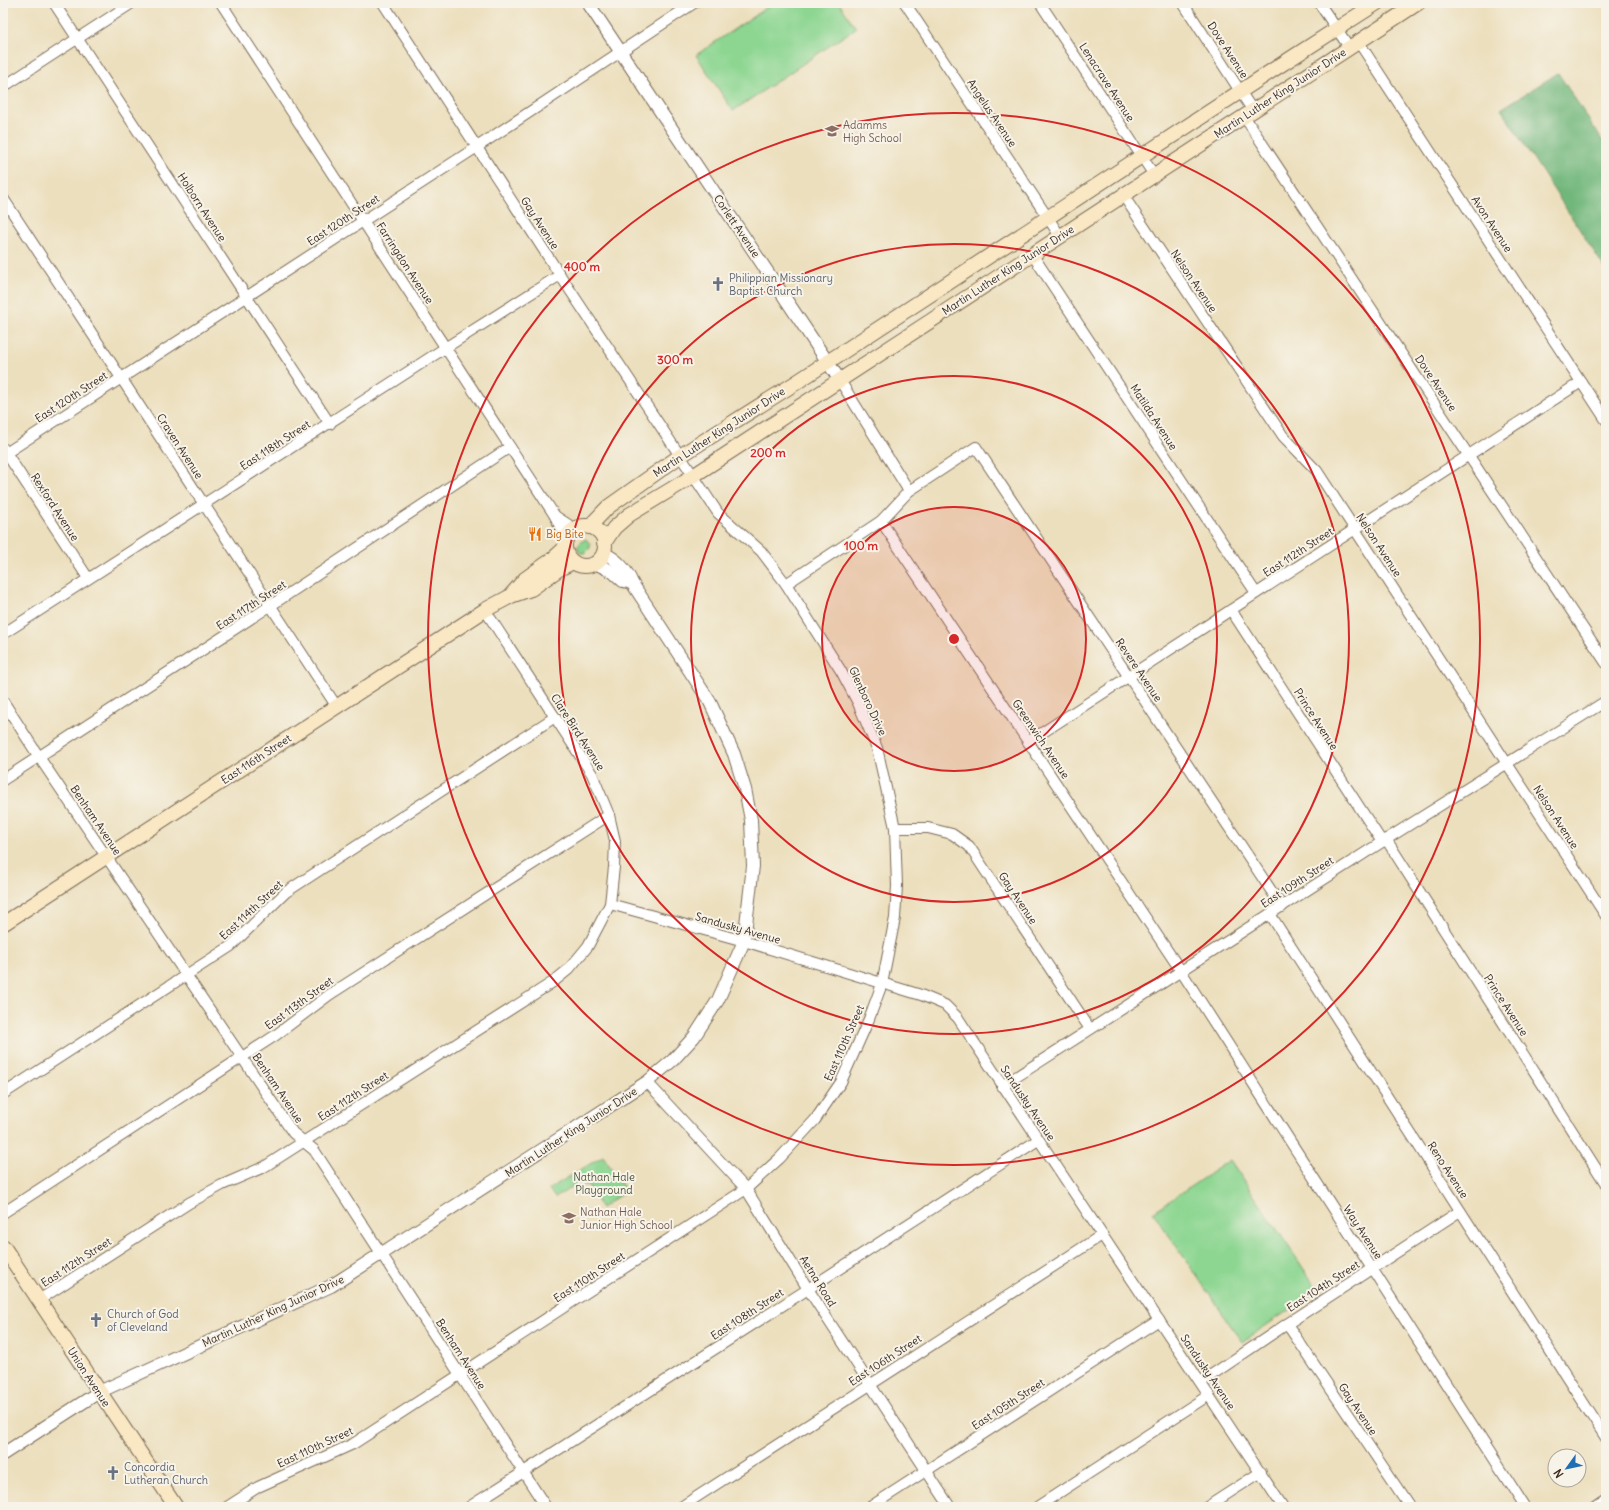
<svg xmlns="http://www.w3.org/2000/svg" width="1609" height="1510" font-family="Delius,sans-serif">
<rect width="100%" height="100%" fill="#f7f3e8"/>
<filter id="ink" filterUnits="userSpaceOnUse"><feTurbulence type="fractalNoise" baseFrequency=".025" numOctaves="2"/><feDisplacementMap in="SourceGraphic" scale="8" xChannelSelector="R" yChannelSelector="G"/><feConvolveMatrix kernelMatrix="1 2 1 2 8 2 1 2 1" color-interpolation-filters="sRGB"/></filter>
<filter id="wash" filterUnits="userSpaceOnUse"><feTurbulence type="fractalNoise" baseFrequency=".012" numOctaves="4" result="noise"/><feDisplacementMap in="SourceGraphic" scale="16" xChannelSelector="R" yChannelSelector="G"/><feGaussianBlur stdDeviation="0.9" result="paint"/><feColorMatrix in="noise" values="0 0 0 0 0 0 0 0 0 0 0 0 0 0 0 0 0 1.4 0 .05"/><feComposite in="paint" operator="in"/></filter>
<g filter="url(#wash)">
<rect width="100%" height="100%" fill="#ecdfbd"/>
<!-- green -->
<g fill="#8cd691" stroke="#648058">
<path d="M 773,3 L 839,3 L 856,28 L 733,111 L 696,55 Z"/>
<path d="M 586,539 L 590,544 L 590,548 L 585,553 L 580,553 L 577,548 L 581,542 Z"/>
<path d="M 603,1156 L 626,1191 L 601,1208 L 589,1186 L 578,1183 L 555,1198 L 549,1189 Z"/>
<path d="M 1230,1160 L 1318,1290 L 1242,1342 L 1153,1212 Z"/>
</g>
<!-- forest -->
<path fill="#71b77b" stroke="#56704c" d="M 1558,73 L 1606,146 L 1606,270 L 1501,109 Z"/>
</g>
<g filter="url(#ink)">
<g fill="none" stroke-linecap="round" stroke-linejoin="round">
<defs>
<g id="minor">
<path d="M 54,3 L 330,424"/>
<path d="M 221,3 L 555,516 L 566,540"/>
<path d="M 905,3 L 1060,236"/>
<path d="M 1040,3 L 1154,175"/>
<path d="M 1183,3 L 1253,111"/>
<path d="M 1319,3 L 1349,47"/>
<path d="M 1358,41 L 1606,420"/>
<path d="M 3,87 L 132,3"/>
<path d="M 1244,116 L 1606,663"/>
<path d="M 1123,195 L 1283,436 L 1317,471 L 1606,916"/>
<path d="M 3,198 L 337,707"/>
<path d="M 1032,254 L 1256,593"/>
<path d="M 839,379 L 909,491"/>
<path d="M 3,448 L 88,578"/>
<path d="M 3,455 L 477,147 L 694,3"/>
<path d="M 555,516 L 575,529"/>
<path d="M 881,521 L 1181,971 L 1525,1507"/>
<path d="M 786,584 L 881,521 L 909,491 L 976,447 L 1282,907"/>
<path d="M 1231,610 L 1382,842"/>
<path d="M 3,634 L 445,348 L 560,275"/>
<path d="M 3,701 L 39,757 L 293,1133 L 314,1150 L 546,1507"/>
<path d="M 1028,742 L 1581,382"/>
<path d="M 3,780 L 270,606 L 510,447"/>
<path d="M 895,828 L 928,828 L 952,834 L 969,846 L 1090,1029"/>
<path d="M 1386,839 L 1606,1184"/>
<path d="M 610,904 L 744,941 L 921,995 L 945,1005 L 958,1018 L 1283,1507"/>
<path d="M 1270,914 L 1606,1438"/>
<path d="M 647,1082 L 746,1189 L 808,1289 L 950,1507"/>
<path d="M 1002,1086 L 1382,842 L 1606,701"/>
<path d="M 3,1094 L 231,946 L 286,892 L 555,717"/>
<path d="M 3,1213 L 276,1035 L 329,995 L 609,815"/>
<path d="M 39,1300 L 189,1203 L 222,1185 L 264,1167 L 553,982 L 569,969 L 588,946 L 610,904 L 614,867 L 615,841 L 609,815 L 592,774 L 485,610"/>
<path d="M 1287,1324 L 1410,1507"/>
<path d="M 1201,1382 L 1287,1324 L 1460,1211"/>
<path d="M 227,1507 L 258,1487 L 353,1444 L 746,1189 L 780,1158 L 815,1120 L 841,1082 L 869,1019 L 882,984 L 895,918 L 897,886 L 895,828 L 877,748 L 858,703 L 841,671 L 786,584 L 761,551 L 718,513 L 560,275 L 383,3"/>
<path d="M 469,1507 L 808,1289 L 1038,1140"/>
<path d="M 681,1507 L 1102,1235"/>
<path d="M 870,1507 L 1159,1320"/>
<path d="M 1037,1507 L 1209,1395"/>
<path d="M 1207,1507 L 1261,1472"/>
<path d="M 1593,1507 L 1606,1498"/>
</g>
<g id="tertiary">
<path d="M 588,3 L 839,379"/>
<path d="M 596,563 L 599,565 L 613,572 L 623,581 L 632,583"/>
<path d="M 3,1454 L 99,1392 L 331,1286 L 647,1082 L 673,1060 L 694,1037 L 718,1000 L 744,941 L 753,866 L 751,820 L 745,789 L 734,754 L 710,702 L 632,583 C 627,570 616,558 603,553"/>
</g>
<g id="secondary">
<circle cx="585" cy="546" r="20"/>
<path d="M 589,527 L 608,507 L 680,456 L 794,384 L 1276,68 L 1377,3"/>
<path d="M 604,543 L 614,528 L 629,515 L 693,476 L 1418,3"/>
<path d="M 511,595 L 525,579 L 553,559 L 565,548"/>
<path d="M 3,924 L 485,610 L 511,596 L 531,589 L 559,569 L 573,562"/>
<path d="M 3,1246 L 176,1507"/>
</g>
</defs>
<!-- minor casing -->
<use href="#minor" stroke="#796956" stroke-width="12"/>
<!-- tertiary casing -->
<use href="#tertiary" stroke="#796956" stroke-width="14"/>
<!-- secondary casing -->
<use href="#secondary" stroke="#796956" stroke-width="16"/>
<!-- minor -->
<use href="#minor" stroke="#fff" stroke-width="10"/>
<!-- tertiary -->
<use href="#tertiary" stroke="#fff" stroke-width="12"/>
<!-- secondary -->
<use href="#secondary" stroke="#fae7c3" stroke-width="14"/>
</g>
</g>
<!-- distance rings -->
<circle cx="954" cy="639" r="132" fill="#d62828" fill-opacity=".12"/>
<g fill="none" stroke="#d62828" stroke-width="2">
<circle cx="954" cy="639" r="132"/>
<circle cx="954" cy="639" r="263"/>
<circle cx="954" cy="639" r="395"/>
<circle cx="954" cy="639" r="526"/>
</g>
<!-- icons -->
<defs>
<symbol id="school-bare" viewBox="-9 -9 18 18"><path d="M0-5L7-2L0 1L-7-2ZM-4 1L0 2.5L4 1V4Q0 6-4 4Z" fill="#8d6e63" stroke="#f7f3e8" stroke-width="2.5" paint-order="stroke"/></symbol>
<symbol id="church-bare" viewBox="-9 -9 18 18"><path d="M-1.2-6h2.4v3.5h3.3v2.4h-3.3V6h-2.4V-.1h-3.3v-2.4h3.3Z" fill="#6b7280" stroke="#f7f3e8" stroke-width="2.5" paint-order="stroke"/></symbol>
<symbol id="restaurant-bare" viewBox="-9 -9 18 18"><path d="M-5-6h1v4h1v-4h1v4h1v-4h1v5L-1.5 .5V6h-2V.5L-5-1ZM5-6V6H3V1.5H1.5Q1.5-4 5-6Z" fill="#e8710a" stroke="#f7f3e8" stroke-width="2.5" paint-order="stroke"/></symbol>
</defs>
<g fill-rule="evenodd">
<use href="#school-bare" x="822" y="121" width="20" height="20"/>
<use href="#church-bare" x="708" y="274" width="20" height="20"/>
<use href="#restaurant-bare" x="525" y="524" width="20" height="20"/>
<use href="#school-bare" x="559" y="1208" width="20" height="20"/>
<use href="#church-bare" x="86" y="1310" width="20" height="20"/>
<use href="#church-bare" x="103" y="1463" width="20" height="20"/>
</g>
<g text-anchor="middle" stroke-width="4" stroke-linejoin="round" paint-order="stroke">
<!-- street labels -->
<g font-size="11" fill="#3b2a1e" stroke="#f7f3e8">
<text transform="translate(1228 50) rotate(57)" y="4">Dove Avenue</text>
<text transform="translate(1107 82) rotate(57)" y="4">Lenacrave Avenue</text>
<text transform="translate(1280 93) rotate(-33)" y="4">Martin Luther King Junior Drive</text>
<text transform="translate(992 113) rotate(56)" y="4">Angelus Avenue</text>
<text transform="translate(202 207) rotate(57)" y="4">Holborn Avenue</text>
<text transform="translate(343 220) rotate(-33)" y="4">East 120th Street</text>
<text transform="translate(540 223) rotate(57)" y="4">Gay Avenue</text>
<text transform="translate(1492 224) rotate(57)" y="4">Avon Avenue</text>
<text transform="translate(737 226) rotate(56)" y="4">Corlett Avenue</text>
<text transform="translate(405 263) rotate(57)" y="4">Farringdon Avenue</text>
<text transform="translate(1008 270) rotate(-33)" y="4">Martin Luther King Junior Drive</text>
<text transform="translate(1194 281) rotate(56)" y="4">Nelson Avenue</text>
<text transform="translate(1436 383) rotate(56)" y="4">Dove Avenue</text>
<text transform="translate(71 397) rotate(-33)" y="4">East 120th Street</text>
<text transform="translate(1154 417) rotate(57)" y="4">Matilda Avenue</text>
<text transform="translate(719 432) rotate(-33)" y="4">Martin Luther King Junior Drive</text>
<text transform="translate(275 445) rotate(-33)" y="4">East 118th Street</text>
<text transform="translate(180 446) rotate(57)" y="4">Craven Avenue</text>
<text transform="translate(55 507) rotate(57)" y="4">Rexford Avenue</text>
<text transform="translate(1379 545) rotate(57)" y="4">Nelson Avenue</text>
<text transform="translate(1298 552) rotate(-33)" y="4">East 112th Street</text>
<text transform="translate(251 605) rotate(-33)" y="4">East 117th Street</text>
<text transform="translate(1139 670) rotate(56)" y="4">Revere Avenue</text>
<text transform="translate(868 701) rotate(65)" y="4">Glenboro Drive</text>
<text transform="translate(1316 719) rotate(57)" y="4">Prince Avenue</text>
<text transform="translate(578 732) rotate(57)" y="4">Clare Bird Avenue</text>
<text transform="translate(1041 739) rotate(56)" y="4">Greenwich Avenue</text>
<text transform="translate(256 759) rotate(-33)" y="4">East 116th Street</text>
<text transform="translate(1556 817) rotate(57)" y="4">Nelson Avenue</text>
<text transform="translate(96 820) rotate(56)" y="4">Benham Avenue</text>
<text transform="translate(1297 882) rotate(-33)" y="4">East 109th Street</text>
<text transform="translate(1018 898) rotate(56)" y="4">Gay Avenue</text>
<text transform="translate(251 910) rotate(-43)" y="4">East 114th Street</text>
<text transform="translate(738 928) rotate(16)" y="4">Sandusky Avenue</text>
<text transform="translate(299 1003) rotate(-36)" y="4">East 113th Street</text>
<text transform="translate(1506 1005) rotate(57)" y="4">Prince Avenue</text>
<text transform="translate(844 1043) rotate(-66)" y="4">East 110th Street</text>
<text transform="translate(278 1088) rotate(56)" y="4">Benham Avenue</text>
<text transform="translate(353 1096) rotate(-33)" y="4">East 112th Street</text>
<text transform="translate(1028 1103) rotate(56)" y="4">Sandusky Avenue</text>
<text transform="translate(571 1132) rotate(-33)" y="4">Martin Luther King Junior Drive</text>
<text transform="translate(1448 1170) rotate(57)" y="4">Reno Avenue</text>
<text transform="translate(1363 1232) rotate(57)" y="4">Way Avenue</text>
<text transform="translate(76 1262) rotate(-33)" y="4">East 112th Street</text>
<text transform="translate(589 1277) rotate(-33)" y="4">East 110th Street</text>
<text transform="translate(818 1281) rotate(58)" y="4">Aetna Road</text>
<text transform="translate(1323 1286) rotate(-33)" y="4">East 104th Street</text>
<text transform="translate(273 1311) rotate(-25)" y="4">Martin Luther King Junior Drive</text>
<text transform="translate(747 1314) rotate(-33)" y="4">East 108th Street</text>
<text transform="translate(461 1354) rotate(57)" y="4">Benham Avenue</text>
<text transform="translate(885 1360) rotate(-33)" y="4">East 106th Street</text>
<text transform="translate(1208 1372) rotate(56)" y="4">Sandusky Avenue</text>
<text transform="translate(89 1377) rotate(57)" y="4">Union Avenue</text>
<text transform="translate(1008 1404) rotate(-33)" y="4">East 105th Street</text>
<text transform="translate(1358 1409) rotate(56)" y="4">Gay Avenue</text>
<text transform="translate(315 1447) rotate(-25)" y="4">East 110th Street</text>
</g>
<!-- education labels -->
<g font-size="11" fill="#785e54" stroke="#f7f3e8" text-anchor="start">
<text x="843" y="129">Adamms<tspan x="843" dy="13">High School</tspan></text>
<text x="580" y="1216">Nathan Hale<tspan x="580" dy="13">Junior High School</tspan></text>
</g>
<!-- worship labels -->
<g font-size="11" fill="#5b616d" stroke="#f7f3e8" text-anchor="start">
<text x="729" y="282">Philippian Missionary<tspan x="729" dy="13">Baptist Church</tspan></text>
<text x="107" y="1318">Church of God<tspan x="107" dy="13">of Cleveland</tspan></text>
<text x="124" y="1471">Concordia<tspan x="124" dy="13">Lutheran Church</tspan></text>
</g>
<!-- food labels -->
<g font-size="11" fill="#c56008" stroke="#f7f3e8" text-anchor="start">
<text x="546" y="538">Big Bite</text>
</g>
<!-- park labels -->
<g font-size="11" fill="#4f553b" stroke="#f7f3e8">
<text x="604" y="1181">Nathan Hale<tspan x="604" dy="13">Playground</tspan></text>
</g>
</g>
<circle cx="954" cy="639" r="6" fill="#d62828" stroke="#f7f3e8" stroke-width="2"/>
<g font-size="12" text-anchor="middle" font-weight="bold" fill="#d62828" stroke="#f7f3e8" stroke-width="4" stroke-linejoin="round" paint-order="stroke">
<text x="582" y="271">400 m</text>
<text x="675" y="364">300 m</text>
<text x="768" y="457">200 m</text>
<text x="861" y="550">100 m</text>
</g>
<!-- margin -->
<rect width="1609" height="1510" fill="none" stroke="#f7f3e8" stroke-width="16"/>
<!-- north arrow -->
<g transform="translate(1567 1468) rotate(237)"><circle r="19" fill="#f7f3e8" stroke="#aca397"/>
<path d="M0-3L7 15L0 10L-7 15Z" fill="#1f6fb2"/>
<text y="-6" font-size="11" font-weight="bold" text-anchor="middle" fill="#3b2a1e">N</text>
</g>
</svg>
